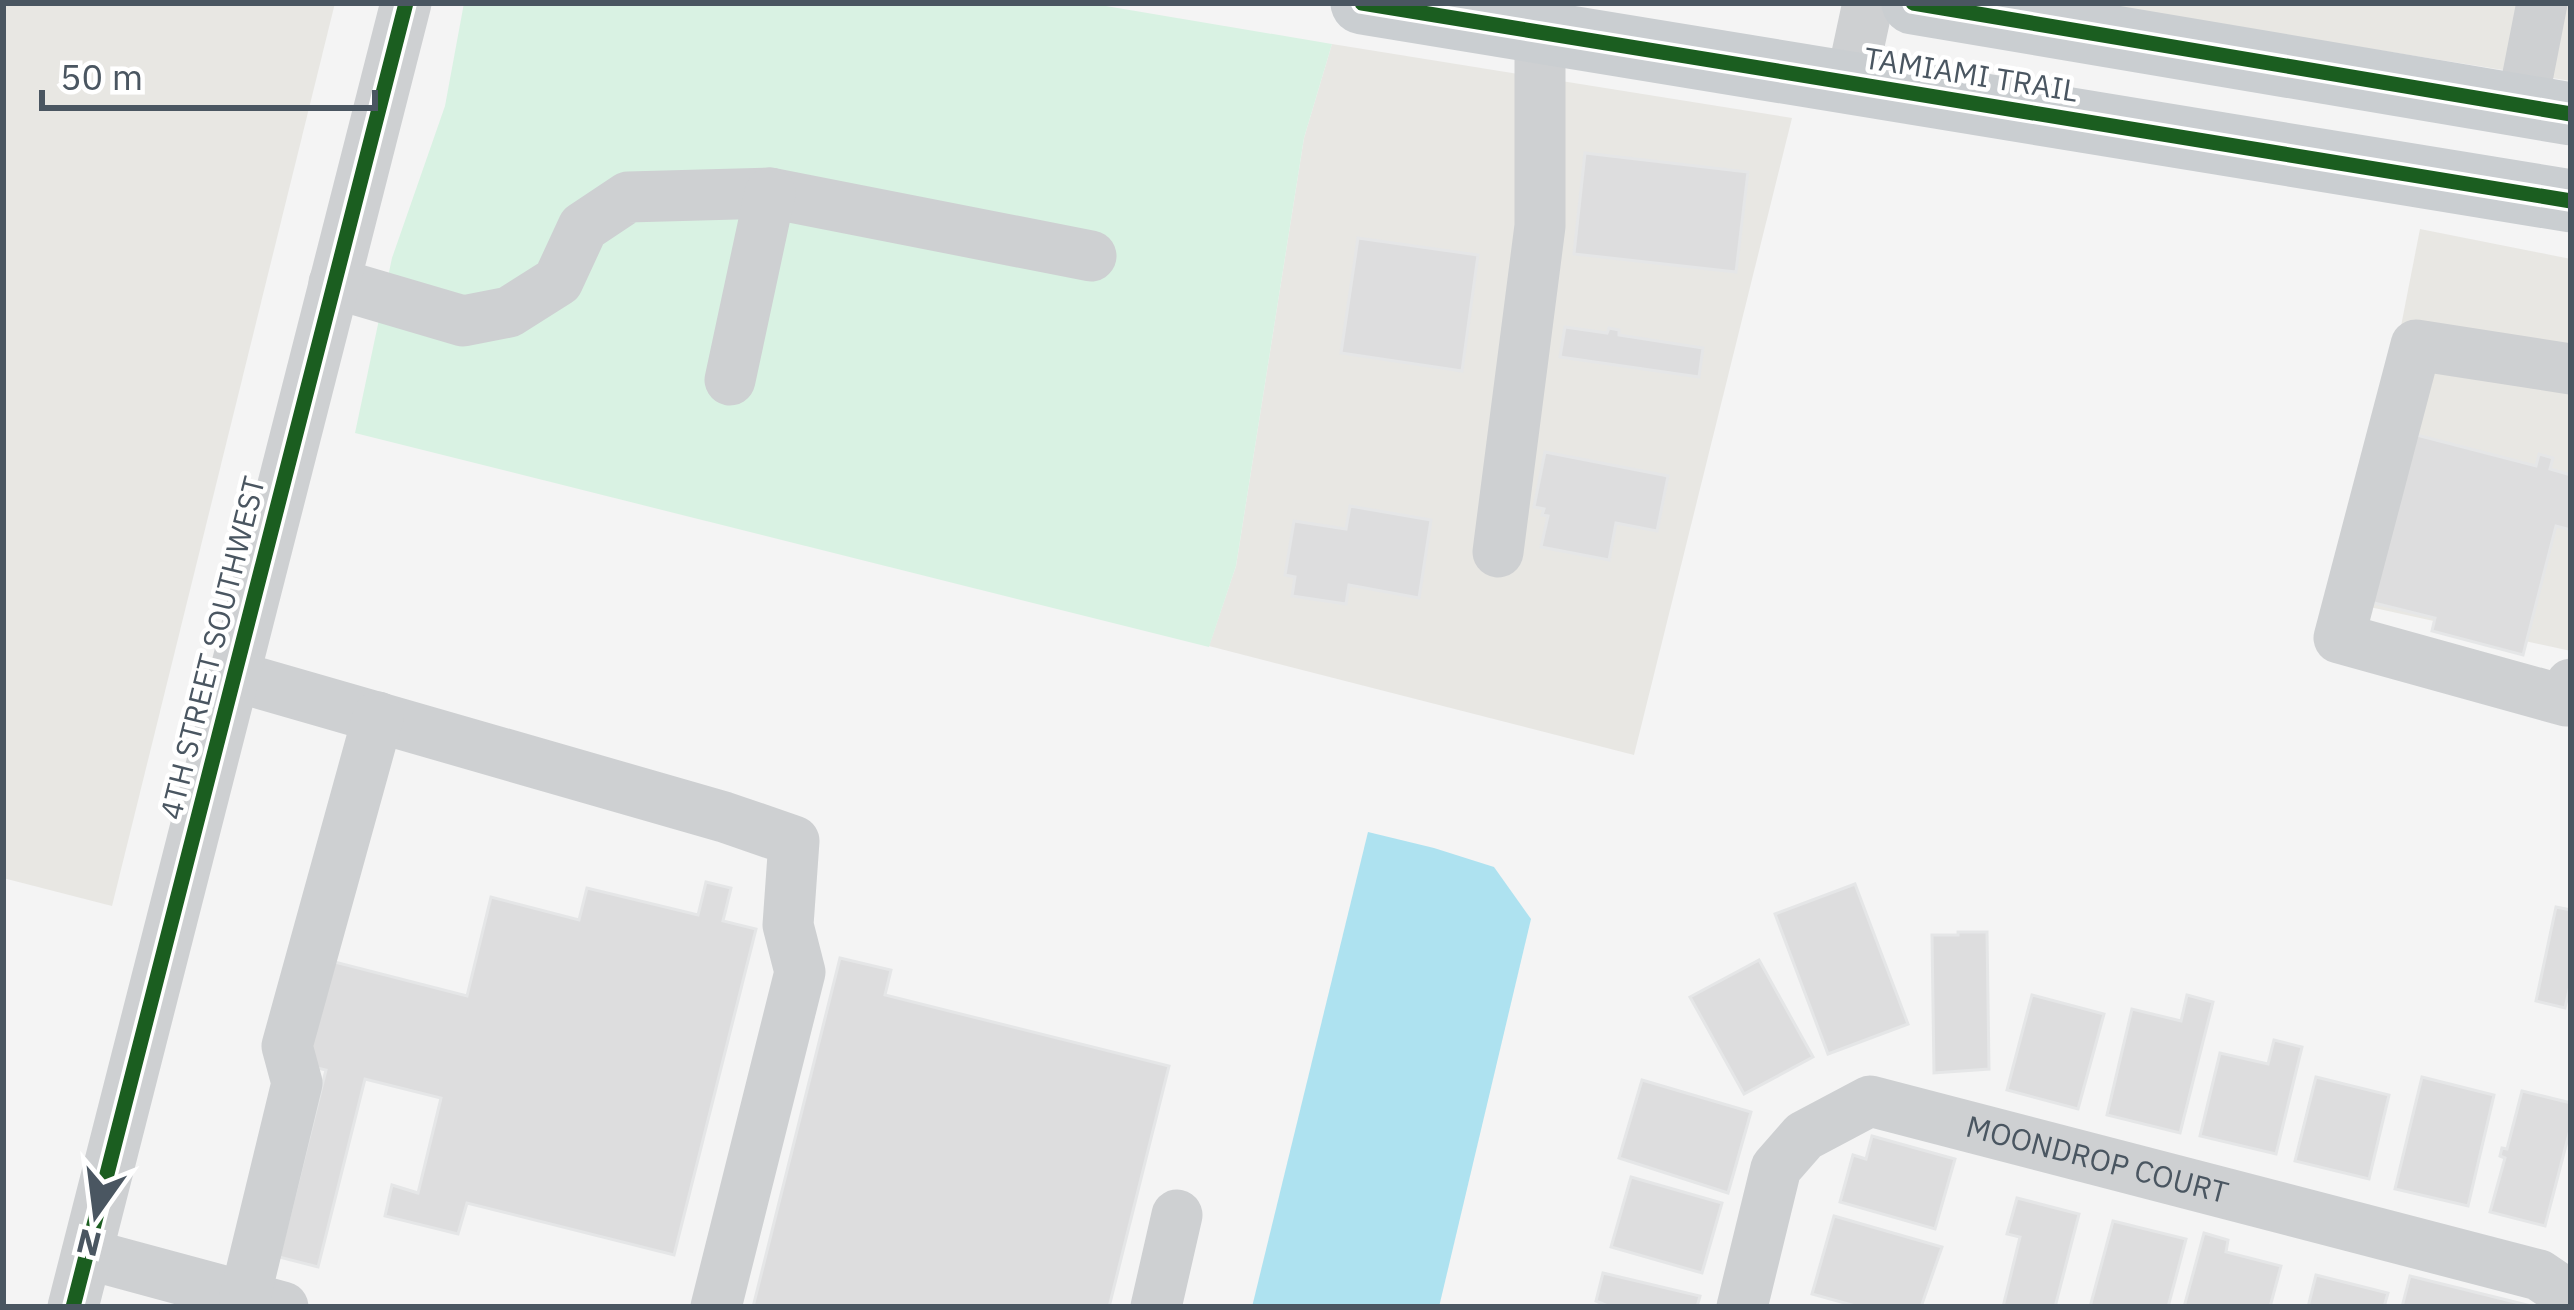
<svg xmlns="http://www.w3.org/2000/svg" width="2574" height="1310" font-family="'IBM Plex Sans',sans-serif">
<rect width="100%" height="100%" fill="#f4f4f4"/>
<!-- commercial -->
<g fill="#e8e7e3">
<path d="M 3,3 L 335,3 L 112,906 L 3,878 Z"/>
<path d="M 2085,3 L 2571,3 L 2571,81 Z"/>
<path d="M 1332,44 L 1792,118 L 1634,755 L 1209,646 L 1236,566 L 1304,138 Z"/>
<path d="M 2420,229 L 2571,259 L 2571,651 L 2347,602 Z"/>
</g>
<!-- green -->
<path fill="#d9f2e3" d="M 464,3 L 1088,3 L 1332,44 L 1304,138 L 1236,566 L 1209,647 L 355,433 L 392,258 L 445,106 Z"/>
<!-- water -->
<path fill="#aee2f0" d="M 1368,832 L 1434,848 L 1494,867 L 1531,919 L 1439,1307 L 1252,1307 Z"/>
<!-- building -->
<g fill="#ddddde" stroke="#e5e6e7" stroke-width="3">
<path d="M 1585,153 L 1748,172 L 1736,272 L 1574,254 Z"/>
<path d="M 1358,238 L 1478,255 L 1462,371 L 1341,353 Z"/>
<path d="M 1565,327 L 1607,333 L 1609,328 L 1619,330 L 1619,335 L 1703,348 L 1699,377 L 1560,357 Z"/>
<path d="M 2409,433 L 2536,466 L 2539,454 L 2553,458 L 2550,469 L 2571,475 L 2571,530 L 2556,526 L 2523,655 L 2432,631 L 2435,618 L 2366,601 Z"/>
<path d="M 1545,452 L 1668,476 L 1657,531 L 1616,523 L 1609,560 L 1541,547 L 1548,516 L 1542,515 L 1544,509 L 1534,507 Z"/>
<path d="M 1350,506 L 1431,520 L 1419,598 L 1349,585 L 1346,604 L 1292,596 L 1295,577 L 1285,575 L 1294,521 L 1346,529 Z"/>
<path d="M 706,882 L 731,888 L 723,921 L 756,929 L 674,1255 L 467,1203 L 458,1234 L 385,1216 L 392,1185 L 418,1193 L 441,1098 L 365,1079 L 318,1267 L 279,1257 L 326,1070 L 305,1065 L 331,961 L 467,996 L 491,897 L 579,920 L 587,888 L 698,915 Z"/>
<path d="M 1855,884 L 1908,1024 L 1828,1054 L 1775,914 Z"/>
<path d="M 2556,907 L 2571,910 L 2571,981 L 2565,1008 L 2536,1001 Z"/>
<path d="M 1958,932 L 1987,932 L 1989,1069 L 1934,1073 L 1932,935 L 1958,935 Z"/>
<path d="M 840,958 L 891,970 L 885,995 L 1169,1066 L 1109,1307 L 753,1307 Z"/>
<path d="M 1759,960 L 1813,1057 L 1744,1094 L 1690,997 Z"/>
<path d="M 2032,995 L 2104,1014 L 2078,1109 L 2007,1090 Z"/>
<path d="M 2187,995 L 2213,1002 L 2180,1133 L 2107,1115 L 2132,1009 L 2181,1021 Z"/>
<path d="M 2274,1040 L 2302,1047 L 2276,1154 L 2200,1136 L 2220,1053 L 2268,1064 Z"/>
<path d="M 2316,1077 L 2389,1095 L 2369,1179 L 2295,1161 Z"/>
<path d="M 2422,1077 L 2494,1095 L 2468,1206 L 2395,1189 Z"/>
<path d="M 1642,1080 L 1751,1112 L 1728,1193 L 1619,1158 Z"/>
<path d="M 2522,1091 L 2571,1103 L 2571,1126 L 2545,1226 L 2490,1212 L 2505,1158 L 2500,1156 L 2502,1148 L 2507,1149 Z"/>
<path d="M 1872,1136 L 1955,1159 L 1935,1229 L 1840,1202 L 1853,1155 L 1866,1159 Z"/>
<path d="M 1631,1177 L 1722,1203 L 1702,1273 L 1611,1247 Z"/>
<path d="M 2017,1198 L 2079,1214 L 2055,1307 L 2003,1307 L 2020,1237 L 2007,1234 Z"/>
<path d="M 1834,1216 L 1942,1247 L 1921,1307 L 1859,1307 L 1812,1294 Z"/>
<path d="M 2113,1221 L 2186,1239 L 2168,1307 L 2090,1307 Z"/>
<path d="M 2204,1233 L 2228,1240 L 2226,1252 L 2281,1266 L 2270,1307 L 2184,1307 Z"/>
<path d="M 1603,1273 L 1700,1296 L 1697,1307 L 1610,1307 L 1596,1301 Z"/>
<path d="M 2316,1275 L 2388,1293 L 2384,1307 L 2308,1307 Z"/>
<path d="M 2410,1276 L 2535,1307 L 2402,1307 Z"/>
</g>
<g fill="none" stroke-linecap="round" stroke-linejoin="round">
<!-- minor -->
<g stroke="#ced0d2" stroke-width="51">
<path d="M 1851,82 L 1868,3"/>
<path d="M 2522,105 L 2542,3"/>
<path d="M 334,283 L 463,321 L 509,312 L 558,281 L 583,227 L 628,197 L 770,193 L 1091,256"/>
<path d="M 2571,369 L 2416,345 L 2339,638 L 2566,701 L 2571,684"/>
<path d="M 730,380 L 770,193"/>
<path d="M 1498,552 L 1540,226 L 1540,32"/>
<path d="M 234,676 L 724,817 L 794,841 L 788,925 L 800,972 L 716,1307"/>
<path d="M 87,1254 L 283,1307"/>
<path d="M 245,1297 L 297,1083 L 287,1046 L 378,717"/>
<path d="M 73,1307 L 406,3"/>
<path d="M 1156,1307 L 1177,1215"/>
<path id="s1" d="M 1742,1307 L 1776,1168 L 1804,1136 L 1870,1101 L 2539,1275 L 2571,1297"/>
</g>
<!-- major -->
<g stroke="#caced1" stroke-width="63">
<path d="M 1362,3 L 2571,201"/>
<path d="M 1913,3 L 2571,114"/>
</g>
<defs>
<g id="cycleway">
<path d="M 1362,3 L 2571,201"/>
<path d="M 1913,3 L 2571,114"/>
<path d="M 73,1307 L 406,3"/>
</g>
</defs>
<!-- cycleway casing -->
<use href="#cycleway" stroke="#fff" stroke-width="22"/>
<!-- cycleway -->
<use href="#cycleway" stroke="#1b5e20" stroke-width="15"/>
</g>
<g text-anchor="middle" stroke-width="9" stroke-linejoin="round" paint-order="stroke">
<!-- street labels -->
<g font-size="30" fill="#4a5661" stroke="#fff">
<text transform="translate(1971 75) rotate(9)" y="10">TAMIAMI TRAIL</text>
<text transform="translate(213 648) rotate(-76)" y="10">4TH STREET SOUTHWEST</text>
<text dy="10" stroke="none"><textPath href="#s1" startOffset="495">MOONDROP COURT</textPath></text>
</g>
</g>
<!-- border -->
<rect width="2574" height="1310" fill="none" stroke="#4a5661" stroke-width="12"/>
<!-- north arrow -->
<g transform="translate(96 1214) rotate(194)" stroke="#ffffff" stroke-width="9" paint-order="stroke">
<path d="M0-9L21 45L0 30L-21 45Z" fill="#4a5661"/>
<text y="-18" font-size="33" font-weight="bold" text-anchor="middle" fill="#4a5661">N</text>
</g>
<!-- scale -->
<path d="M42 90v18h333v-18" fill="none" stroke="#4a5661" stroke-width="6"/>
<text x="60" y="90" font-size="36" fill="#4a5661" stroke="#ffffff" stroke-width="9" paint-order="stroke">50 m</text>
</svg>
